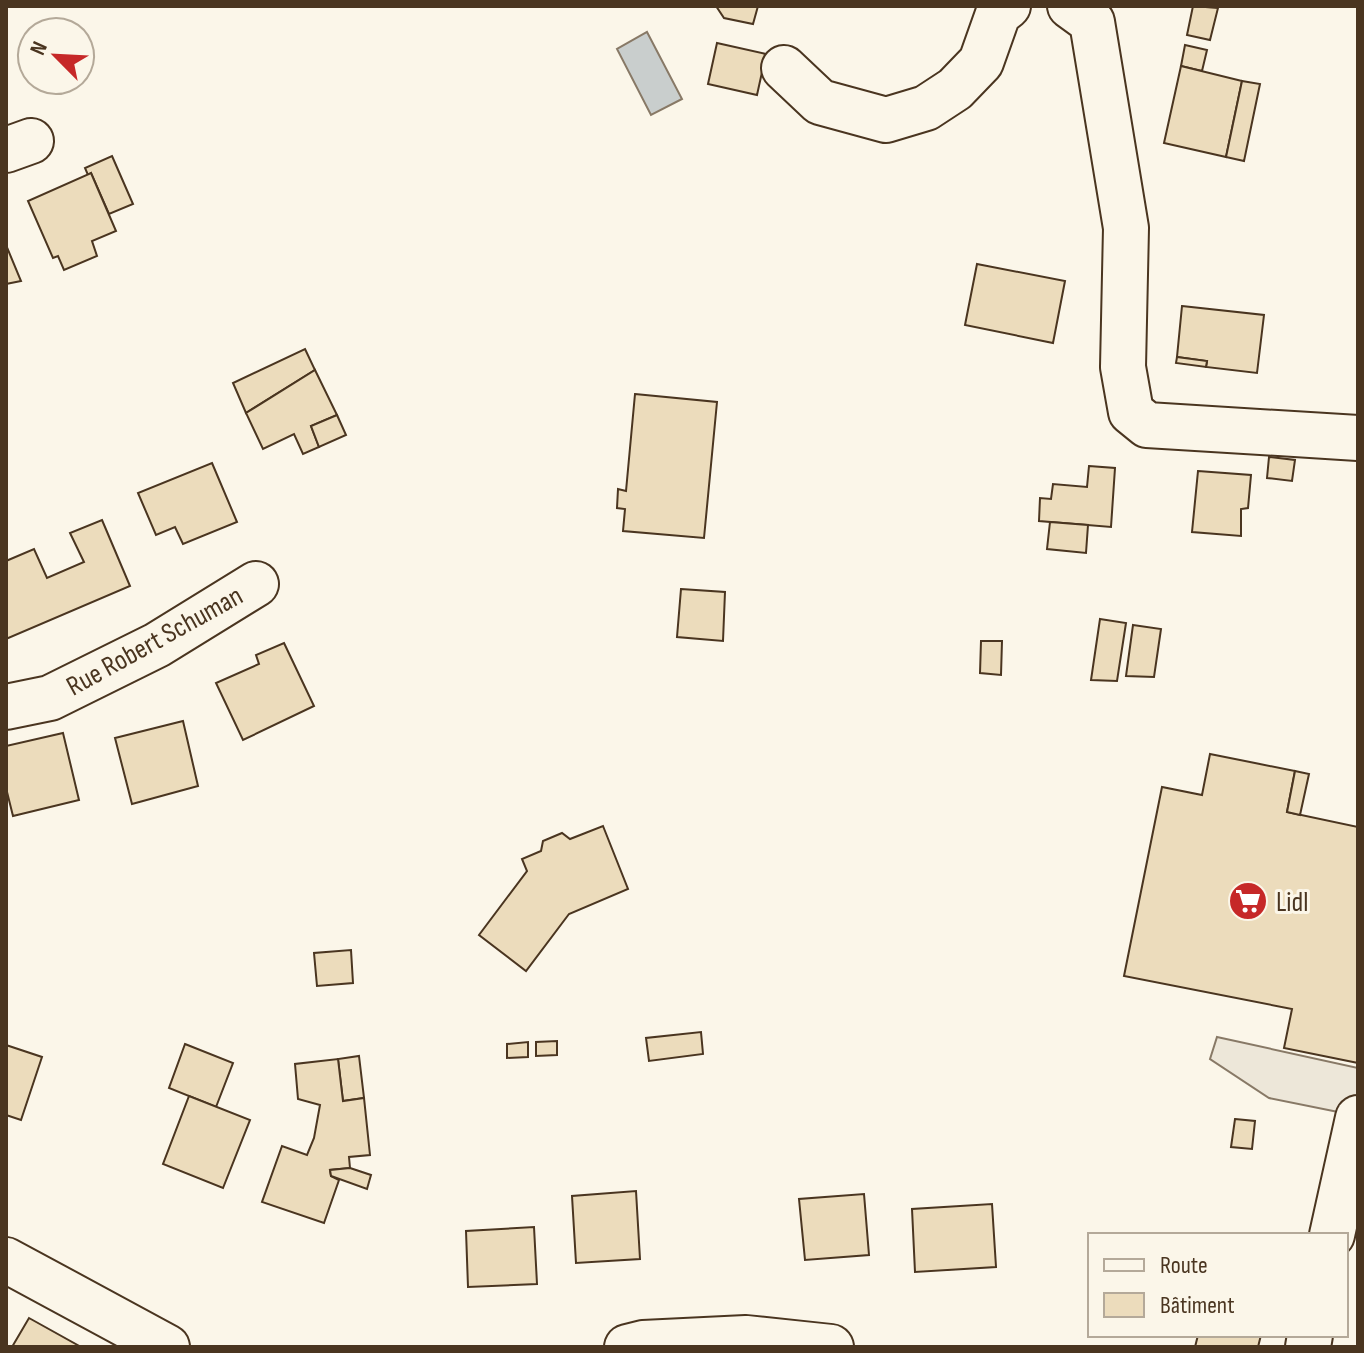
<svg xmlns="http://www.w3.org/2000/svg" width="1364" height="1353" font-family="'Sofia Sans Condensed',sans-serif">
<rect width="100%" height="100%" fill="#fbf6e9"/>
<!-- parking -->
<path fill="#ede7d9" stroke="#887966" stroke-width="2" d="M 1217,1037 L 1358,1068 L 1358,1116 L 1269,1098 L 1210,1059 Z"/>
<!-- water -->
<path fill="#c9cecd" stroke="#887966" stroke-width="2" d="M 647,32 L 682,99 L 651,115 L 617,49 Z"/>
<!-- building -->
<g fill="#ecdcbc" stroke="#4a3520" stroke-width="2">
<path d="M 716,6 L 758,6 L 753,24 L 724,18 Z"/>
<path d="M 1193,6 L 1218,8 L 1210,40 L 1187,35 Z"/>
<path d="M 717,43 L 766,54 L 757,95 L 708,84 Z"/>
<path d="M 1185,45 L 1207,50 L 1202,71 L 1181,66 Z"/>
<path d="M 1181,66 L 1242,81 L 1226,157 L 1164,143 Z"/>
<path d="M 1242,81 L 1260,84 L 1244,161 L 1226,157 Z"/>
<path d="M 112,156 L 133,204 L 109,214 L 91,173 L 88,175 L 85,168 Z"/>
<path d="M 91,173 L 116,231 L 92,241 L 97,256 L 64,270 L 58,256 L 53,258 L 28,201 Z"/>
<path d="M 6,245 L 21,281 L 6,284 Z"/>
<path d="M 977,264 L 1065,281 L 1053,343 L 965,325 Z"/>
<path d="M 1182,306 L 1264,315 L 1257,373 L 1206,367 L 1207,361 L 1177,357 Z"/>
<path d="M 305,349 L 315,370 L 246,413 L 233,383 Z"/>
<path d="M 1177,357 L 1207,361 L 1206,367 L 1176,363 Z"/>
<path d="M 315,370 L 337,415 L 311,426 L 319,447 L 303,454 L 294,434 L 263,449 L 246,413 Z"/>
<path d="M 635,394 L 717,402 L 704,538 L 623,531 L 625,509 L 617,508 L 618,489 L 626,491 Z"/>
<path d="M 337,415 L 346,435 L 319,447 L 311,426 Z"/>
<path d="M 1269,457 L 1295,460 L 1292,481 L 1267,478 Z"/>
<path d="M 212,463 L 237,522 L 183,544 L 175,527 L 156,535 L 138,493 Z"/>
<path d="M 1089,466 L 1115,468 L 1111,527 L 1039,521 L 1040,498 L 1051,499 L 1053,484 L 1087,487 Z"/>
<path d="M 1198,471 L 1251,475 L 1248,508 L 1241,509 L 1241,536 L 1192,532 Z"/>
<path d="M 102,520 L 130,586 L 6,639 L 6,561 L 34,549 L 47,578 L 84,562 L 70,533 Z"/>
<path d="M 1050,522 L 1088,525 L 1086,553 L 1047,549 Z"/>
<path d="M 681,589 L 725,592 L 723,641 L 677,637 Z"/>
<path d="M 1100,619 L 1126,623 L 1117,681 L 1091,680 Z"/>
<path d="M 1133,625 L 1161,629 L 1154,677 L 1126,676 Z"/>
<path d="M 981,641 L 1002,641 L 1001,675 L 980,673 Z"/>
<path d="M 284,643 L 314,706 L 243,740 L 216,683 L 259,664 L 256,655 Z"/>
<path d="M 183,721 L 198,786 L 132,804 L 115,738 Z"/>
<path d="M 63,733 L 79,800 L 13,816 L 6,788 L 6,746 Z"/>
<path d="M 1210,754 L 1295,771 L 1287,812 L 1358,827 L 1358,1063 L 1284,1048 L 1292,1009 L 1124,976 L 1162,787 L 1202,795 Z"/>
<path d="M 1295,771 L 1309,774 L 1300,815 L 1287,812 Z"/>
<path d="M 603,826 L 628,889 L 569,914 L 526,971 L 479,935 L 527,871 L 522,859 L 541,851 L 543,841 L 562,833 L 570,839 Z"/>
<path d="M 351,950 L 353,983 L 317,986 L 314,953 Z"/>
<path d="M 701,1032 L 703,1054 L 649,1061 L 646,1038 Z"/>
<path d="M 557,1041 L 557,1055 L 536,1056 L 536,1042 Z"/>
<path d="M 528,1042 L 528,1057 L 507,1058 L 507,1044 Z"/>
<path d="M 185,1044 L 233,1063 L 216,1107 L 169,1088 Z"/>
<path d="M 6,1045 L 42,1057 L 21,1120 L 6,1115 Z"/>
<path d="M 359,1056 L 364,1098 L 343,1101 L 338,1059 Z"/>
<path d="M 338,1059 L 343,1101 L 364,1098 L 370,1155 L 349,1157 L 350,1168 L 330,1170 L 331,1176 L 339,1180 L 324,1223 L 262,1202 L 282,1146 L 307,1155 L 314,1138 L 320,1105 L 298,1099 L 295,1064 Z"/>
<path d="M 189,1096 L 250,1120 L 223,1188 L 163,1164 Z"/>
<path d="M 1235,1119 L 1255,1121 L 1252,1149 L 1231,1147 Z"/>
<path d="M 350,1168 L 371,1175 L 367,1189 L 331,1176 L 330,1170 Z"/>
<path d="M 636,1191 L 640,1259 L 576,1263 L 572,1196 Z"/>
<path d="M 864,1194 L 869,1255 L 805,1260 L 799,1199 Z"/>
<path d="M 992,1204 L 996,1267 L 915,1272 L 912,1209 Z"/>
<path d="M 534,1227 L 537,1284 L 468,1287 L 466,1231 Z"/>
<path d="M 29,1318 L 81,1347 L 12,1347 Z"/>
<path d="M 1198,1335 L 1261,1335 L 1258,1347 L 1195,1347 Z"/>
</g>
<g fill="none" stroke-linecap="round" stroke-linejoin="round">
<defs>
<g id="minor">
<path d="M 1070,6 L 1092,22 L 1126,228 L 1123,367 L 1131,412 L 1147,425 L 1358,438"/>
<path d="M 784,68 L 820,102 L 886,120 L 926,108 L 955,89 L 981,62 L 998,14 L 1008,6"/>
<path d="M 6,150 L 31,141"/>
<path d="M 6,707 L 50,698 L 157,645 L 256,584"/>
<path d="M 1332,1235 L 1358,1118"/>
<path d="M 6,1260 L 167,1347"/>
<path d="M 627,1347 L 643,1343 L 746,1338 L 831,1347"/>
<path d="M 1308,1347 L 1310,1335"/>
</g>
</defs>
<!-- minor casing -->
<use href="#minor" stroke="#4a3520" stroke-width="48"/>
<!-- minor -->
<use href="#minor" stroke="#fbf6e9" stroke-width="44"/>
</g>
<!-- icons -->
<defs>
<symbol id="supermarket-disc" viewBox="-11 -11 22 22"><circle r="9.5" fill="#c62828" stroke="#fbf6e9"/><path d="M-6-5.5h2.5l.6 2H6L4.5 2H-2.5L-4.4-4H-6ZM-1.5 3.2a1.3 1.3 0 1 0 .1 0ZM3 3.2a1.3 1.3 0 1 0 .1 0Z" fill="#fff"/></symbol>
</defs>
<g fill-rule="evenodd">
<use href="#supermarket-disc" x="1226" y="879" width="44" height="44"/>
</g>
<g text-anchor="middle" stroke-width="6" stroke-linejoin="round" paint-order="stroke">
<!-- street labels -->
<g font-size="28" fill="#4a3520" stroke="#fbf6e9">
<text transform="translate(154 640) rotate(-29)" y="10">Rue Robert Schuman</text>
</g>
<!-- poi labels -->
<g font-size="28" fill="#4a3520" stroke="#fbf6e9" text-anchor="start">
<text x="1276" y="911">Lidl</text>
</g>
</g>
<!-- border -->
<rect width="1364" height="1353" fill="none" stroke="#4a3520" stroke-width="16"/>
<!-- legend -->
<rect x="1088" y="1233" width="260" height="104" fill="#fbf6e9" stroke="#b4a999" stroke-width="2"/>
<rect x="1104" y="1259" width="40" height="12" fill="#fbf6e9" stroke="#b4a999" stroke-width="2"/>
<text x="1160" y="1273" font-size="24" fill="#4a3520">Route</text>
<rect x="1104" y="1293" width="40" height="24" fill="#ecdcbc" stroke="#b4a999" stroke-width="2"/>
<text x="1160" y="1313" font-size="24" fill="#4a3520">Bâtiment</text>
<!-- north arrow -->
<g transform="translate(56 56) rotate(294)"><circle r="38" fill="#fbf6e9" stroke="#b4a999" stroke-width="2"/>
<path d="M0-6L14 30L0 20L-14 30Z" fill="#c62828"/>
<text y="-12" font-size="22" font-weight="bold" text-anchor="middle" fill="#4a3520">N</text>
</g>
</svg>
